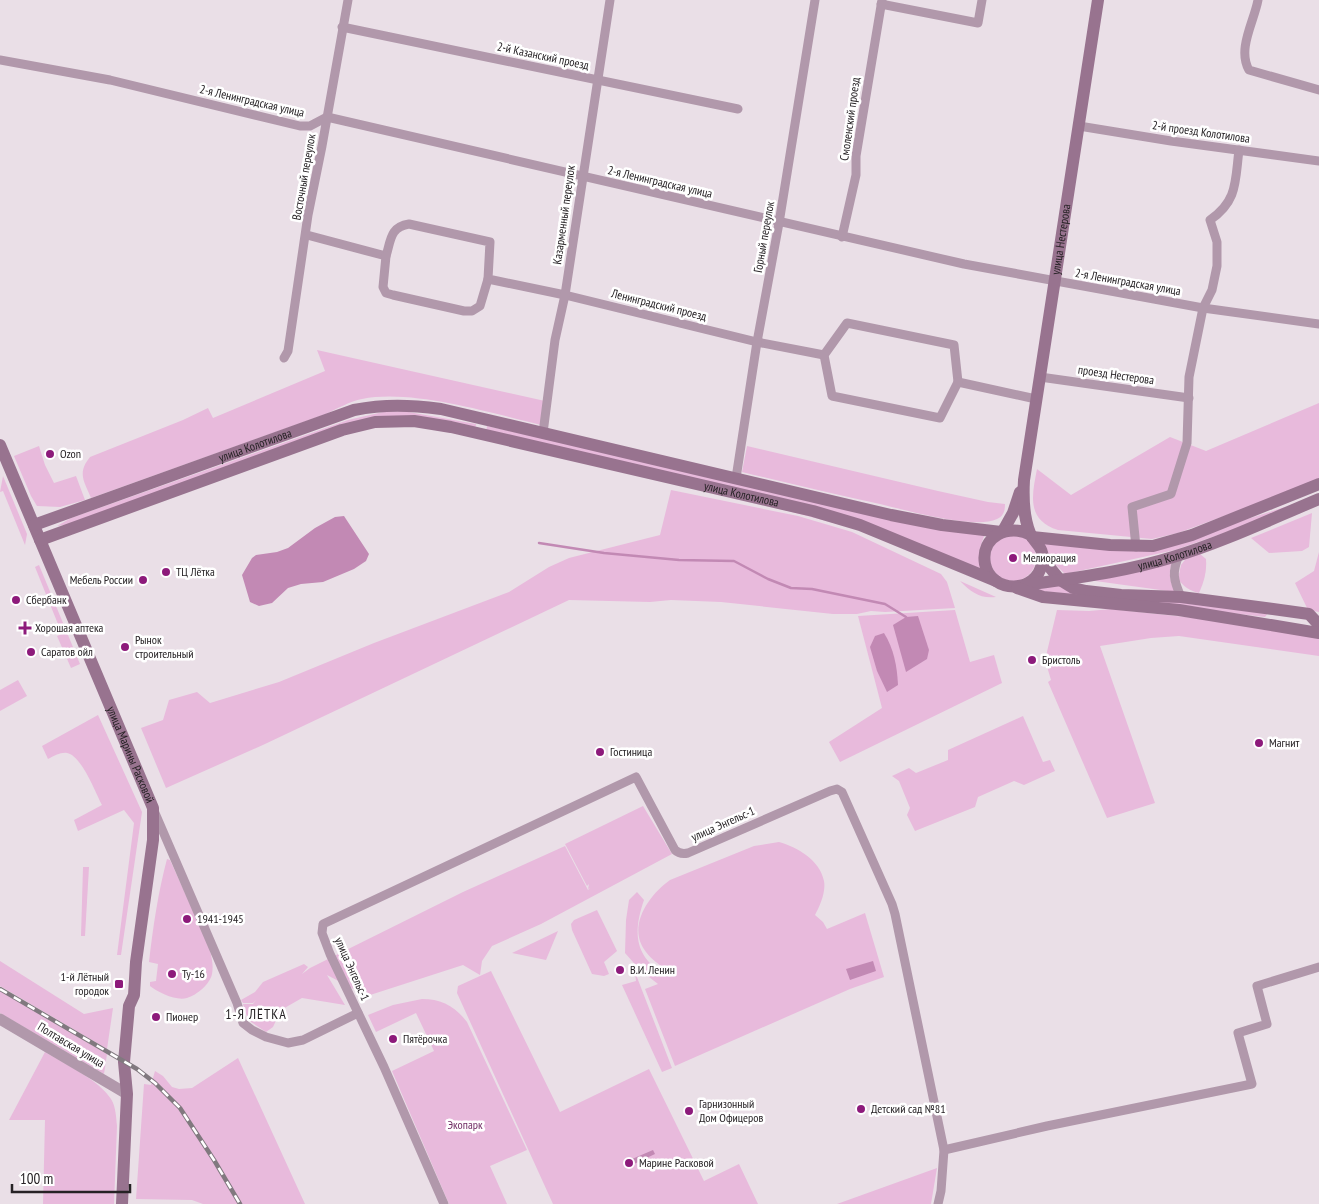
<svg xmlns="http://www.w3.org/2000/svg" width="1319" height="1204" font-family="'PT Sans Narrow',sans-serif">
<rect width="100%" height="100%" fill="#eadfe7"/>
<!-- green -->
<g fill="#e8badc">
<path d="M 317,350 L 545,401 L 541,425 C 490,413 413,389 362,399 C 350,401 337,409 326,414 L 91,498 C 84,481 77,473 90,457 L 183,420 L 208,408 L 213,418 L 325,371 Z"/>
<path d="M 1319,403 L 1319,481 L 1178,533 L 1152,539 L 1058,530 C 1026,520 1032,495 1037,469 L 1071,495 L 1170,437 L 1206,451 Z"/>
<path d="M 403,411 L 476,424 L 475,430 L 390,420 L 72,524 L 57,526 L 71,518 L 348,420 L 383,412 Z"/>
<path d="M 487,426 L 985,534 C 980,547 976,557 982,570 L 922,546 L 486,432 Z"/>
<path d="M 39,446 L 45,465 L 54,483 L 76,476 L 85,500 L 60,507 L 37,506 L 31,496 L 14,456 Z"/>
<path d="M 747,446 L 938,491 L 988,502 L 1005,504 C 1005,510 1004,516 997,519 C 974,530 906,510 880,504 C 834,494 788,483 742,472 Z"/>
<path d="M 3,476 L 27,534 L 25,545 L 3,491 L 0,492 Z"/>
<path d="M 671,490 L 798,516 L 852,532 L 941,574 L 947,582 L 955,608 L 885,612 L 871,611 L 857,614 L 833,614 L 721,602 L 671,600 L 650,602 L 569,600 L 265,744 L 166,788 L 141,728 L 163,720 L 169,700 L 197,692 L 210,703 L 279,682 L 374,643 L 509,592 L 549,567 L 569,558 L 660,535 Z"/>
<path d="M 1285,507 L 1267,518 L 1175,550 L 1065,574 L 1052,561 L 1041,539 L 1137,550 L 1222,527 Z"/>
<path d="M 1312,513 L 1309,547 L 1302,551 L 1269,553 L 1251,538 Z"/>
<circle cx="1013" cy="558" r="23"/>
<path d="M 1319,552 L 1319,612 L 1308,610 L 1295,583 L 1314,571 Z"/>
<path d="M 1200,554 L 1206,559 C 1207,571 1204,582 1199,593 C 1190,591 1184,587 1178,579 L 1181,565 L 1188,556 Z"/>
<path d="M 1172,562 C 1168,573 1170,581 1175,592 L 1088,580 Z"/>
<path d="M 39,565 L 80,664 L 71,668 L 57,636 L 62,634 L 35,567 Z"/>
<path d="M 960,581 L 996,597 C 980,599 971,592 960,581 Z"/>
<path d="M 1062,584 L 1268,613 L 1265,617 L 1033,590 Z"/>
<path d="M 1111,609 L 1222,621 L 1319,637 L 1319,656 L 1179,636 L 1151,638 L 1100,646 L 1155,803 L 1107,818 L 1048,682 L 1051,680 L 1045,660 L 1057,610 L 1089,611 Z"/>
<path d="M 955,610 L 970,662 L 994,655 L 1002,683 L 840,762 L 829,742 L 882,708 L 858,616 Z"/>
<path d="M 18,680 L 27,696 L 0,711 L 0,690 Z"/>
<path d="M 98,715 L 142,812 L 121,955 L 117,955 L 134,823 L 124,810 L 78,831 L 74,820 L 102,805 C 95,792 82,756 67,753 C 61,752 54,756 48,759 L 42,746 Z"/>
<path d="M 1023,716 L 1043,762 L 1050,760 L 1055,771 L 1024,785 L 1014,781 L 978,797 L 975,807 L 915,831 L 907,815 L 910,808 L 899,781 L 892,776 L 909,768 L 916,773 L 948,760 L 948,750 Z"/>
<path d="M 643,806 L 672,854 L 541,924 L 492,946 L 482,961 L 480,975 L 463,965 L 367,996 L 327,975 L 345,1005 L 302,998 L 281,1010 L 273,1027 L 266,1032 L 248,1020 L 243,1004 L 253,1004 L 256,1000 L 253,1003 L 243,1003 L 241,1000 L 255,992 L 263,982 L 304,964 L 308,967 L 302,974 L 310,968 L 463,892 L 565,846 L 588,890 L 590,888 L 588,889 L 589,884 L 587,886 L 565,844 Z"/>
<path d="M 779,842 C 797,847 820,860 824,881 C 826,892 820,906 815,915 L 823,922 L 827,929 L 865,913 L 884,977 L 850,989 L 675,1066 L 645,989 L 658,984 L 640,970 L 625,953 L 626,920 L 629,900 L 637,892 L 644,900 C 633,932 634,956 665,975 L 666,970 C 659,964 651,959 646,952 C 626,927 649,895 670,880 L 754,846 Z"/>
<path d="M 167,859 L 170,860 L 209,946 C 211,955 214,965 212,974 C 210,984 197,995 187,998 C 176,1001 159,993 150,986 L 150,982 L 156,981 L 158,964 L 149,962 C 153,927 158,893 167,859 Z"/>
<path d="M 83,867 L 89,867 L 85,936 L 81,936 Z"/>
<path d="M 597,910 L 617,951 L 604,962 L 609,974 L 604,976 L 592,974 L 572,930 L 571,924 L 574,920 Z"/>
<path d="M 558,931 L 546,960 L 512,953 Z"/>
<path d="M 0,961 L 84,1014 L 113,1008 L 107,1049 L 0,986 Z"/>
<path d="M 491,971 L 560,1112 L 649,1069 L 704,1181 L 739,1164 L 758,1204 L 553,1204 L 457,993 L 458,986 Z"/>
<path d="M 635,972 L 672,1068 L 662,1072 L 622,985 L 636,981 Z"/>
<path d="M 0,990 L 107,1054 L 104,1074 L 0,1013 Z"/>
<path d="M 422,999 C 441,999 455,1006 467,1022 L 527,1150 L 490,1166 L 507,1204 L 449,1204 L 392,1071 L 434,1051 L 416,1013 L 376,1032 L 368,1015 L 393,1005 Z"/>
<path d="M 45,1052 C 64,1063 100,1081 111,1099 C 116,1107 116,1117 117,1126 L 114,1204 L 43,1204 L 45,1120 L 9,1120 Z"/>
<path d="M 238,1058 L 305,1204 L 203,1204 L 192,1200 L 136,1199 L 144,1084 L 151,1085 L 155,1071 L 163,1076 L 172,1087 L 179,1089 L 192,1088 Z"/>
<path d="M 937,1168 L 931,1204 L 837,1204 Z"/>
</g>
<!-- water -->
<g fill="#c289b4">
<path d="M 344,516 L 369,554 L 366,561 L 354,569 L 323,582 L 301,584 L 288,588 L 272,603 L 259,606 L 250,602 L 242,575 L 252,558 L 256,555 L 277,552 L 288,548 L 315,528 L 335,517 Z"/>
<path d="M 918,616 L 929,650 L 927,659 L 906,672 L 893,625 L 906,617 Z"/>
<path d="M 884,633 C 894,649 897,666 898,685 L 887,692 L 877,671 L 870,647 L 875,636 Z"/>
<path d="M 873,961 L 876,971 L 850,980 L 846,969 Z"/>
<path d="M 653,1150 L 655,1154 L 634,1164 L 632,1159 Z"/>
</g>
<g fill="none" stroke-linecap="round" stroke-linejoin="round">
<!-- stream -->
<path stroke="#c289b4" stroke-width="2.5" d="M 539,543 L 604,553 L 679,560 L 734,561 L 768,579 L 791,588 L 812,589 L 885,604 L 906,617"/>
<!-- minor -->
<g stroke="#b198ab" stroke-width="9">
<path d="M 1258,0 C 1254,22 1237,49 1249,70 L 1319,90"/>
<path d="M 881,4 L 978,23 L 982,0"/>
<path d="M 342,27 L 738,109"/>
<path d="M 0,60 L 110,80 L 300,126 L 310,126 L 327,117 L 964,264 L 1203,308 L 1319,324"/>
<path d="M 1079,126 L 1171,141 L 1319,161"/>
<path d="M 307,235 L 386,256 C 391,240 390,227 409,224 L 490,242 L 488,279 L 565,295 L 757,342 L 824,355 L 847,323 L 954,345 L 958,382 L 1036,399"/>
<path d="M 842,237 L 856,175 L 856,156 L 882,0"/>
<path d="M 386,256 L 383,287 L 386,293 L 393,295 L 464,311 L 472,311 L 480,306 L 488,279"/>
<path d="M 824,355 L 832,396 L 940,418 L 958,382"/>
<path d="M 284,358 L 288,351 L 308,215 L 322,146 L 348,0"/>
<path d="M 1040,377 L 1189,398"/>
<path d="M 543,433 L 555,340 L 565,295 L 610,0"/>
<path d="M 736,478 L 757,342 L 779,223 L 815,0"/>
<path d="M 1136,547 L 1132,507 L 1171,494 L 1187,443 L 1189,377 L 1203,308 L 1212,290 L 1217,266 L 1217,242 L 1210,220 C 1238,201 1235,181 1239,150"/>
<path d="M 1179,555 C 1172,572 1173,579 1181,597"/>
<path d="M 155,813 L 237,1003 L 243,1023 L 252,1030 L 266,1037 L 288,1043 L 303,1040 L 358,1013"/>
<path d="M 944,1150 L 1047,1126 L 1252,1084 L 1238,1033 L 1267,1024 L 1257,986 L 1319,967"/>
<path d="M 444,1204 L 384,1067 L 330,954 L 322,933 L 323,924 L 636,777 L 675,850 C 679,854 683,854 688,853 L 830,791 L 837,789 L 842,792 L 892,904 L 895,914 L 944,1150 L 941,1191 L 938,1204"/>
</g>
<!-- tertiary -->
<path stroke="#b198ab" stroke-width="11" d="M 0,1019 L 127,1094"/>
<!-- secondary -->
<g stroke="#98738f" stroke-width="12">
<path id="s1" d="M 0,445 L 153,808 L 153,840 L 136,962 L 134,995 L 129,1006 L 124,1062 L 127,1094 L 122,1204"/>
<path id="s2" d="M 34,525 L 354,410 C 385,404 410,405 441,409 L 891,515 L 942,525 L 1001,532"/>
<path d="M 1003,531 L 1013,513 L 1020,492"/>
<path id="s3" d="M 1031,535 C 1009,523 980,536 985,564 C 991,594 1037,594 1042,563 C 1045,546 1035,545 1030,533 C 1023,516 1023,498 1024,480 L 1098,0"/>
<path d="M 1032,537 L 1110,545 L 1153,546 L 1192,535 L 1319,484"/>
<path id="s4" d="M 40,540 L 342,430 L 375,422 L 414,421 L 451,427 L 813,511 L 860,525 L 996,581"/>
<path d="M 1042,554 L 1047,564 L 1060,580 L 1073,588 L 1086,591 L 1121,595 L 1181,597 L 1273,609 L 1309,614 L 1319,625"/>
<path id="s5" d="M 1026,585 C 1074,578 1125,572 1173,557 C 1223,542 1271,519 1319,499"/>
<path d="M 1017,588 L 1043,597 L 1179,610 L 1319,633"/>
</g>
<defs>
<path id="rail" d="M 0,989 L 137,1069 L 155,1083 L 180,1108 L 214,1160 L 240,1204"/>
</defs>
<!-- rail casing -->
<use href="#rail" stroke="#81797f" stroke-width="4.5"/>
<!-- rail -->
<use href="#rail" stroke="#fff" stroke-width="2.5" stroke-dasharray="8" stroke-linecap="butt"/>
</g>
<!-- markers -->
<g fill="#8d1a7b" stroke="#fff" stroke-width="2">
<circle cx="50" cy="454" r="5"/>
<circle cx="1013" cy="558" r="5"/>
<circle cx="166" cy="572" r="5"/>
<circle cx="143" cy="580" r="5"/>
<circle cx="16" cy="600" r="5"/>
<path d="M22.5 620.5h5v5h5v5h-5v5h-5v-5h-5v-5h5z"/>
<circle cx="125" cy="647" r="5"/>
<circle cx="31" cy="652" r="5"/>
<circle cx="1032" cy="660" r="5"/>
<circle cx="1259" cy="743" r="5"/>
<circle cx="600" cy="752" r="5"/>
<circle cx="187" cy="919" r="5"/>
<circle cx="620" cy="970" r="5"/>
<circle cx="172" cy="974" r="5"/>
<rect x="114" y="979" width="10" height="10" rx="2.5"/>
<circle cx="156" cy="1017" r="5"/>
<circle cx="393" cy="1039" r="5"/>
<circle cx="861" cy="1109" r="5"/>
<circle cx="689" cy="1111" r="5"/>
<circle cx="629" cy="1163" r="5"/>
</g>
<g text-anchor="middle" stroke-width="5" stroke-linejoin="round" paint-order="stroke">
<!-- street labels -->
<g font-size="12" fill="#262225" stroke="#fff">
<text transform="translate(543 56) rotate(12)" y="4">2-й Казанский проезд</text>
<text transform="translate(252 101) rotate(13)" y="4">2-я Ленинградская улица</text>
<text transform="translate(850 119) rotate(-82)" y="4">Смоленский проезд</text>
<text transform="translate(1201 132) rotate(8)" y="4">2-й проезд Колотилова</text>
<text transform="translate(304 177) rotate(-80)" y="4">Восточный переулок</text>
<text transform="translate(660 182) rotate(13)" y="4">2-я Ленинградская улица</text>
<text transform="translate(564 215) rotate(-82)" y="4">Казарменный переулок</text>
<text transform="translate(764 237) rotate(-80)" y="4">Горный переулок</text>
<text dy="4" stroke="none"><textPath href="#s3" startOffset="479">улица Нестерова</textPath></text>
<text transform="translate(1128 282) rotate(10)" y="4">2-я Ленинградская улица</text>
<text transform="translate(659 305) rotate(14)" y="4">Ленинградский проезд</text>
<text transform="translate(1116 375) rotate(8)" y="4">проезд Нестерова</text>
<text dy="4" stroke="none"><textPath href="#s2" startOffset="235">улица Колотилова</textPath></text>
<text dy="4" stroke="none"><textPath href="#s4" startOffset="730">улица Колотилова</textPath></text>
<text dy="4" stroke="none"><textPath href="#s5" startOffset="152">улица Колотилова</textPath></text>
<text dy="4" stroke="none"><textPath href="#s1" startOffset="336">улица Марины Расковой</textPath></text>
<text transform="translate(723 824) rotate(-24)" y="4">улица Энгельс-1</text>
<text transform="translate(352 969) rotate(66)" y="4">улица Энгельс-1</text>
<text transform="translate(71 1045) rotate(31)" y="4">Полтавская улица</text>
</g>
<!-- poi labels -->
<g font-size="12" fill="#262225" stroke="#fff" text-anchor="start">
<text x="60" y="458">Ozon</text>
<text x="1023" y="562">Мелиорация</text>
<text x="176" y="576">ТЦ Лётка</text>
<text x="133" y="584" text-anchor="end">Мебель России</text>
<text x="26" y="604">Сбербанк</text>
<text x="35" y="632">Хорошая аптека</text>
<text x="135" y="644">Рынок<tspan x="135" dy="14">строительный</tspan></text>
<text x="41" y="656">Саратов ойл</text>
<text x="1042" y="664">Бристоль</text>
<text x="1269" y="747">Магнит</text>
<text x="610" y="756">Гостиница</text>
<text x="197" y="923">1941-1945</text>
<text x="630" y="974">В.И. Ленин</text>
<text x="182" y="978">Ту-16</text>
<text x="109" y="981" text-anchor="end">1-й Лётный<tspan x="109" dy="14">городок</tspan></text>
<text x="166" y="1021">Пионер</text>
<text x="403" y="1043">Пятёрочка</text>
<text x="699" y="1108">Гарнизонный<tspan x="699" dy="14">Дом Офицеров</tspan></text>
<text x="871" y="1113">Детский сад №81</text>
<text x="639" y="1167">Марине Расковой</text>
</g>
<!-- park labels -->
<g font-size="12" fill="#712d64" stroke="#fff">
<text x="465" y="1129">Экопарк</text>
</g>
<!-- neighbourhood labels -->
<g font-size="14" letter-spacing="1" fill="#262225" stroke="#fff">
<text x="256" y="1019">1-Я ЛЁТКА</text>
</g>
</g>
<!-- scale -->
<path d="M12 1184v8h118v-8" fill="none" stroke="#262225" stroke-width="2.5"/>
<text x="20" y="1184" font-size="15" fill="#262225" stroke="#ffffff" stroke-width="4" paint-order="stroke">100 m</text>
</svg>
